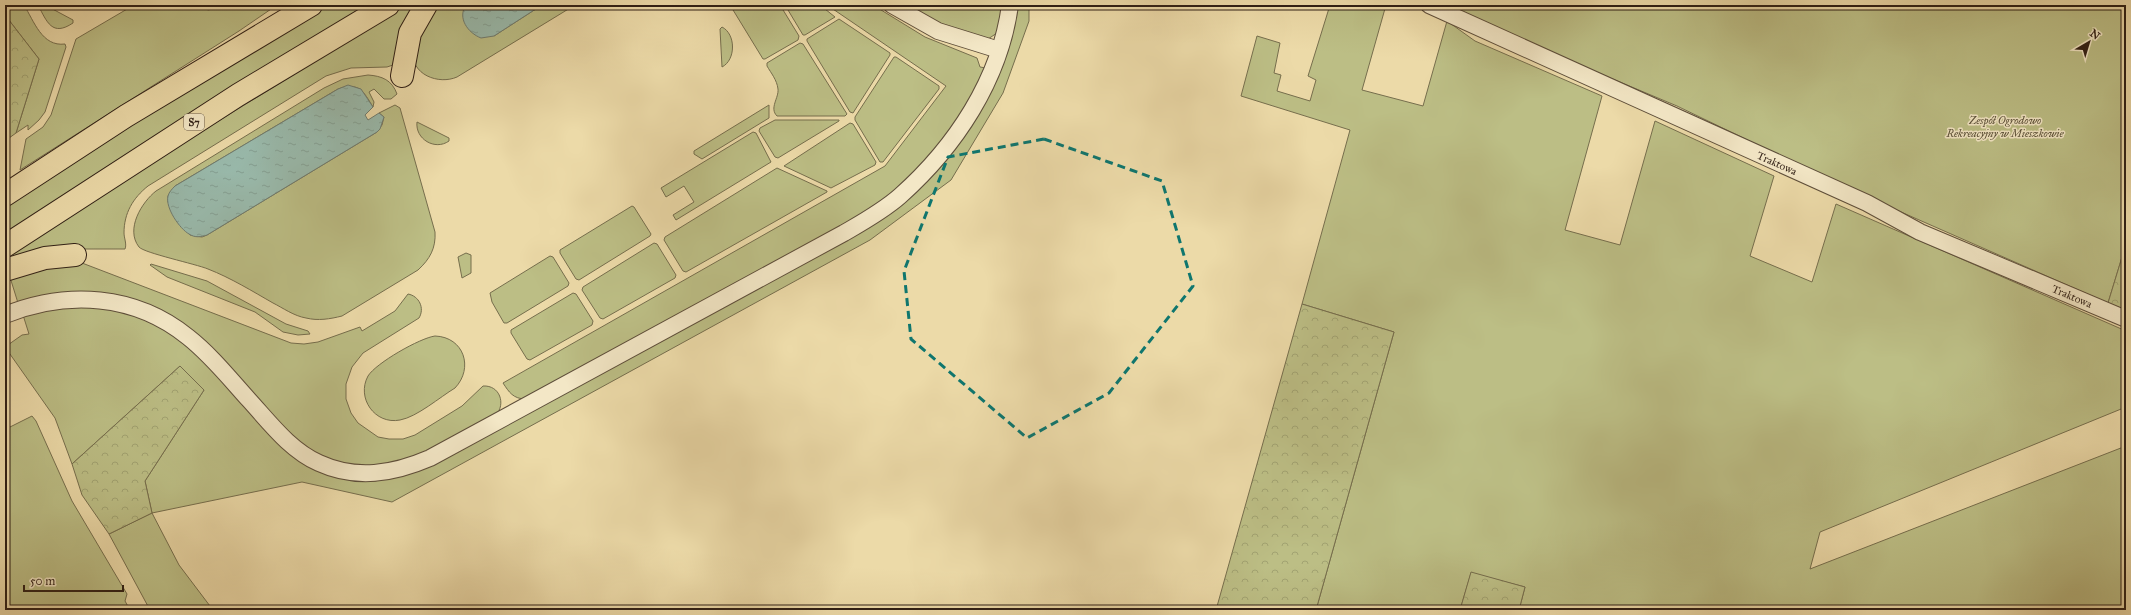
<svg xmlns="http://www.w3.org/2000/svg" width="2131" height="615" font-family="'IM FELL Great Primer',serif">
<defs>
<pattern id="forest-crowns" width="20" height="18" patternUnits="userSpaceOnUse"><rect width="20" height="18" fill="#bcbe85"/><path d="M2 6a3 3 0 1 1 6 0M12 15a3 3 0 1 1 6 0" fill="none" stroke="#a2a372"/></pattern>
<pattern id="water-ripples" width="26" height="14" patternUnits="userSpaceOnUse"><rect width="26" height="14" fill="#99baac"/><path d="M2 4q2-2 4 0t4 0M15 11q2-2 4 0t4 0" fill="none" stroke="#849f93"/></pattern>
</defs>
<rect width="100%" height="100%" fill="#ecdaa8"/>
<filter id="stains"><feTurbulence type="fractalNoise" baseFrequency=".005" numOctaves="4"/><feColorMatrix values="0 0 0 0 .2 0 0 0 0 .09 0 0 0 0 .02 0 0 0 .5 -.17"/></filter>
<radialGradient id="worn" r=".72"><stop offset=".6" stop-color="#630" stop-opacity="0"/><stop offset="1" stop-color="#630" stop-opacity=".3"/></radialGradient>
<!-- green -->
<g fill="#bcbe85" stroke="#766e4d">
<path d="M 5,5 L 24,5 C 34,21 42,47 65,44 L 66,47 L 45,112 L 39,120 L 28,130 L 28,125 L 16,133 L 39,59 L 5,15 Z"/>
<path d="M 38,5 L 45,5 L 73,20 L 73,23 C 52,37 47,22 38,5 Z"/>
<path d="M 134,5 L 202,5 L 204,9 L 209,10 L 217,5 L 277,5 L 239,31 L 20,170 L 26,139 L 43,127 L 51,115 L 76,39 Z"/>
<path d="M 326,5 L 368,5 L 5,233 L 5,208 L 163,105 Z"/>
<path d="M 407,5 L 418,5 L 393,65 L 387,67 L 351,68 L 326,76 L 148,186 C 133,198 124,213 124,233 C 124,238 127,244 125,249 L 78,249 L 5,263 L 5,257 L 145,166 Z"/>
<path d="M 435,5 L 466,5 L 464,7 L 494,36 L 542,5 L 575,5 L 457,77 C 439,85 410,75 413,50 C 414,41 430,15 435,5 Z"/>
<path d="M 730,5 L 780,5 L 799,36 L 798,40 L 765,59 L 763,59 Z"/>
<path d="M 785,5 L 820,5 L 835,17 L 805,35 L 803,35 Z"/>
<path d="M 827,5 L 873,5 L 925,37 L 977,58 L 980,67 L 986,68 C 969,109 937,155 904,184 C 890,196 874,206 860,217 L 526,399 C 513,399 509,392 503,383 L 885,166 L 946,86 Z"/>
<path d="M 903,5 L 1003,5 L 997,33 L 988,39 L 956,31 Z"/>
<path d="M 1016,5 L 1029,5 L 1029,21 L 1003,93 L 951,180 L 870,240 L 392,502 L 302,482 L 152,513 L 179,565 L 213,610 L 150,610 L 109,534 L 152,513 L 145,481 L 204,390 L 180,366 L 72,464 L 55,418 L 5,347 L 22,335 L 29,334 L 23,315 L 49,308 L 99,307 L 135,315 L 169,332 L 195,352 L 244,403 L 355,480 L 375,481 L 409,474 L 828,248 L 935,170 Z"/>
<path d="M 1330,5 L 1386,5 L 1362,90 L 1423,106 L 1447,21 L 1475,41 L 1602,96 L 1565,230 L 1620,245 L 1655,121 L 1774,176 L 1750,256 L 1812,282 L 1836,204 L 2126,331 L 2126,407 L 1820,532 L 1810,569 L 2126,446 L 2126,610 L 1519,610 L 1525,587 L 1471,573 L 1460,610 L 1316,610 L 1394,332 L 1302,304 L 1350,130 L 1241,96 L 1257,36 L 1280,43 L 1274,73 L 1281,75 L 1277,91 L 1310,101 L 1316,80 L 1308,76 Z"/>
<path d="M 1449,5 L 2126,5 L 2126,244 L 2108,303 L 1851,190 L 1677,106 L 1565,59 Z"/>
<path d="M 839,19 L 890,53 L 890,55 L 853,113 L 850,112 L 807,41 L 807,39 Z"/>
<path d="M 722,27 C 736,34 736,60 722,67 L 720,29 Z"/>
<path d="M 800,43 L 803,44 L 847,114 L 845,116 L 777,116 C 769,108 779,98 778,89 C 777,80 771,73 767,66 L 767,63 Z"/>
<path d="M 894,57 L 896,57 L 939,86 L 939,89 L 883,162 L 880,162 L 855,120 L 855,117 Z"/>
<path d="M 368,75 C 382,76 392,80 397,94 L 391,99 L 384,99 L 374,89 L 369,92 L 374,102 L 373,107 C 363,91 360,82 338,89 L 175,186 L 168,196 L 168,202 L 190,235 L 202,237 L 207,235 L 377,132 L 382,125 L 384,117 L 379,113 L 395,105 L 400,108 L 435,232 C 436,248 430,259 418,270 L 342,316 C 330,319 318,321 306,318 C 294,316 283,308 273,303 C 252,291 231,278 208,269 C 196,264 144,253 139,247 C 125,229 142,202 156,191 L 324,88 L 343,79 Z"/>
<path d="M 769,105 L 769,118 L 702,159 L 694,154 L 694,151 Z"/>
<path d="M 775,120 L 839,120 L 839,121 L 778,158 L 775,157 L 759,131 L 760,128 Z"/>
<path d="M 417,122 L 449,138 L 449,141 C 435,151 415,139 417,122 Z"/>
<path d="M 850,123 L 853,124 L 876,162 L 875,165 L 831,188 L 784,166 Z"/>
<path d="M 753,132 L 756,133 L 771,162 L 676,220 L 673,215 L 694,202 L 684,186 L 666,197 L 661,188 Z"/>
<path d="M 777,168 L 827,191 L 827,192 L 686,272 L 683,271 L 664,240 L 665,237 Z"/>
<path d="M 632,206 L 634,207 L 651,234 L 650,236 L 579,280 L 576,279 L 560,253 L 560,250 Z"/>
<path d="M 654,243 L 657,244 L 676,275 L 675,278 L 603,319 L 600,318 L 582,290 L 583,287 Z"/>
<path d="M 466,253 L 471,255 L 471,273 L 462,278 L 458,257 Z"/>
<path d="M 550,256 L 553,257 L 569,283 L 568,286 L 507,323 L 504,323 L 492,302 L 490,293 Z"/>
<path d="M 82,263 L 291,343 L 304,344 L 318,342 L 360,327 L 362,331 L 395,311 L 408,294 C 419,296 425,308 419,318 L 363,353 L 352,367 L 346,384 L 346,399 L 351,413 L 358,423 L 378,437 L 389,439 L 403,439 L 415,435 L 462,406 L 483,386 C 500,385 506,404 496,415 C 430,449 377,492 304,446 L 159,311 L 18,303 L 9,274 Z"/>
<path d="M 151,264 L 207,281 L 286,324 L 308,331 L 310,334 L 298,335 L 283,332 L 255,312 L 167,277 L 150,265 Z"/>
<path d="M 573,293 L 576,294 L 593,321 L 592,325 L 530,360 L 527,359 L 511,333 L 511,330 Z"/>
<path d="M 435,336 C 464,337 474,368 455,388 C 440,397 417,417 400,420 C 375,425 356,398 368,376 C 376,363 420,338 435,336 Z"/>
<path d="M 32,416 L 36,421 L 72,501 L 127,594 L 125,601 L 130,610 L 5,610 L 5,427 L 10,427 Z"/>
</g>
<!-- forest -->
<g fill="url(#forest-crowns)" stroke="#766e4d">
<path d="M 5,15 L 39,59 L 16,133 L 5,141 Z"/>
<path d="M 2126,244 L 2126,310 L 2108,303 Z"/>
<path d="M 1302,304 L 1394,332 L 1316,610 L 1216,610 Z"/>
<path d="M 180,366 L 204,390 L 145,481 L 152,513 L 109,534 L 82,495 L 72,464 Z"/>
<path d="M 1471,572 L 1525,587 L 1519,610 L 1460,610 Z"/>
</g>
<!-- water -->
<g fill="url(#water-ripples)" stroke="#6f7c70">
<path d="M 466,5 L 542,5 L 494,36 L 481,38 C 468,33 457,18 466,5 Z"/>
<path d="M 348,85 L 361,89 L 373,107 L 365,115 L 368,120 L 379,113 L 384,117 L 380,129 L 377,132 L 207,235 C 201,237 195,238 189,234 C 180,229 165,208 168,196 C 169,192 172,189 175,186 L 338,89 Z"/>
</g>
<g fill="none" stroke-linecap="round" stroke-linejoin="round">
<defs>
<g id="street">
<path d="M 892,5 L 938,31 L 999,50"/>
<path d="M 1429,5 L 1867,203 L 1920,232 L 2126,319"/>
<path d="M 5,315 C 67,290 135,294 188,337 C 211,355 230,379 249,400 C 270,423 290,450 319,463 C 356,480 393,474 430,458 L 844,233 C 863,222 883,211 900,196 C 955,147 1000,80 1010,5"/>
</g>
<g id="highway">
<path d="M 402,76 L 410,33 L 426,5"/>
<path d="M 5,195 L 126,116 L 311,5"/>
<path d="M 5,246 L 238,95 L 388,5"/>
<path d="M 5,270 L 45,258 L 75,255"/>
</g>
</defs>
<!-- street casing -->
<use href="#street" stroke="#5e4e3a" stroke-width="18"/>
<!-- highway casing -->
<use href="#highway" stroke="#2f1f15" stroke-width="24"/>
<!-- street -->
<use href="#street" stroke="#f3e7c6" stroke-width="16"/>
<!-- highway -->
<use href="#highway" stroke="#ecdaa8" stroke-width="22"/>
</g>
<!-- marked area -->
<path fill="none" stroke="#0f766e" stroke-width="3" stroke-dasharray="8 5" stroke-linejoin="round" d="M 1044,139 L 1162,181 L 1193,286 L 1109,393 L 1027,438 L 911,339 L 904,271 L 948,157 Z"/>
<g text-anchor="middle" stroke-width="3" stroke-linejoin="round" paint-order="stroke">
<!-- shield labels -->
<rect fill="#f3e7c6" stroke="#6a5b4a" stroke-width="1" x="184" y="114" width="20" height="16" rx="3"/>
<g font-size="10" font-weight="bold" fill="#2f1f15">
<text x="194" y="126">S7</text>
</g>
<!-- park labels -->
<g font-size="11" font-style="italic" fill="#594f37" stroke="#f3e7c6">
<text x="2005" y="124">Zespół Ogrodowo<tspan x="2005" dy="13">Rekreacyjny w Mieszkowie</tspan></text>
</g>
<!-- street labels -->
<g font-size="11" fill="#2f1f15" stroke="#f3e7c6">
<text transform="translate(1777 163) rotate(24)" y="4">Traktowa</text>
<text transform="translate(2072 296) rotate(23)" y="4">Traktowa</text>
</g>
</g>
<!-- margin -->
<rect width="2131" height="615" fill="none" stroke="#ecdaa8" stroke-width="20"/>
<rect x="6" y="6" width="2119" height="603" fill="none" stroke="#2f1f15" stroke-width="2"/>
<rect x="10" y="10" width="2111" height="595" fill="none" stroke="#2f1f15"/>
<!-- north arrow -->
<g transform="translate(2089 42) rotate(38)" stroke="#f3e7c6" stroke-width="3" paint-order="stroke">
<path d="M0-3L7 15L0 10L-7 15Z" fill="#2f1f15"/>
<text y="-6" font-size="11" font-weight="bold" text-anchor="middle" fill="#2f1f15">N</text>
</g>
<!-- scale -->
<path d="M24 585v6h99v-6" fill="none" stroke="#2f1f15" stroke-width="2"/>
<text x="30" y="585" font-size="12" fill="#2f1f15" stroke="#f3e7c6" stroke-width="3" paint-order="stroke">50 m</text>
<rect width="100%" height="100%" filter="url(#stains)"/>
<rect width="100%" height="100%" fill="url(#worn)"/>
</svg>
